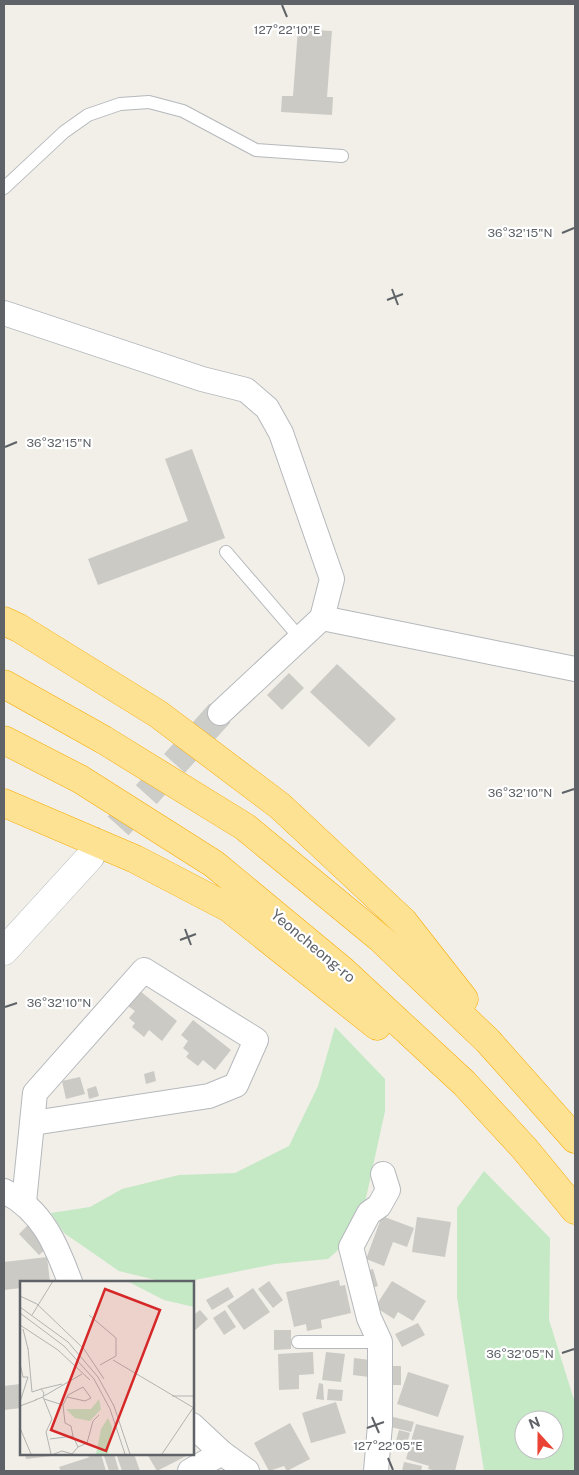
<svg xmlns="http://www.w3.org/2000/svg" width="579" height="1475" font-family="'Public Sans',sans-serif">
<rect width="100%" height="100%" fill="#f1efe8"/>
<!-- green -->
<g fill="#c5e8c5" fill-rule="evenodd">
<path d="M 335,1027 L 385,1079 L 385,1111 L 364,1207 L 337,1251 L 328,1259 L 275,1264 L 185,1282 L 164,1282 L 119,1271 L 64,1233 L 51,1213 L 90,1207 L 122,1189 L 179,1175 L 235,1173 L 289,1146 L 318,1086 Z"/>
<path d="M 484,1171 L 550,1238 L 549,1320 L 575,1403 L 575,1471 L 484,1471 L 457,1297 L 457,1208 ZM 524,1420 L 554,1420 L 554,1450 L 524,1450 Z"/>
</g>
<!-- building -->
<g fill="#cccac5">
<path d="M 298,29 L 332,31 L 327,97 L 333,97 L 332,115 L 281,112 L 282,96 L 293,96 Z"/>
<path d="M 192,449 L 225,538 L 98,585 L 88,559 L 188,521 L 165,459 Z"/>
<path d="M 337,664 L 396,719 L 369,747 L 310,692 Z"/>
<path d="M 289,673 L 304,688 L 282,710 L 267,695 Z"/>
<path d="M 140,991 L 177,1021 L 162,1041 L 149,1030 L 144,1037 L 132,1027 L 135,1023 L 129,1018 L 135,1011 L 128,1006 Z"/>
<path d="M 193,1020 L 231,1050 L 215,1070 L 203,1060 L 198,1066 L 186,1057 L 189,1053 L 183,1048 L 188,1041 L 181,1035 Z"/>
<path d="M 154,1071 L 156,1081 L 146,1084 L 144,1074 Z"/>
<path d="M 80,1077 L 85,1094 L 66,1099 L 62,1081 Z"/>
<path d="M 96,1086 L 99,1096 L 89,1099 L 87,1089 Z"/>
<path d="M 382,1216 L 414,1228 L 407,1247 L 393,1242 L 384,1266 L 366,1259 Z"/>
<path d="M 417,1217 L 451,1222 L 445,1257 L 412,1252 Z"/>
<path d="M 29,1224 L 49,1246 L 39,1255 L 19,1234 Z"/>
<path d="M 47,1257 L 50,1282 L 21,1282 L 21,1288 L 4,1290 L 4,1262 Z"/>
<path d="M 373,1269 L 378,1286 L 366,1290 L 362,1272 Z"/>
<path d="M 339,1280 L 340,1286 L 345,1285 L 351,1313 L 321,1320 L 322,1328 L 307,1331 L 306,1324 L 294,1327 L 286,1292 Z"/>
<path d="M 269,1281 L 283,1300 L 273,1308 L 258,1289 Z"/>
<path d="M 392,1281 L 426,1301 L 413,1321 L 398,1312 L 394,1319 L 375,1307 Z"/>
<path d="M 228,1287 L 234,1297 L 212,1310 L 206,1300 Z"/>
<path d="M 253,1288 L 270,1312 L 244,1330 L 227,1306 Z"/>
<path d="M 200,1310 L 208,1319 L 193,1332 L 192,1316 Z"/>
<path d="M 225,1310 L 236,1327 L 224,1335 L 213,1318 Z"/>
<path d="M 418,1323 L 425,1335 L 402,1347 L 395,1334 Z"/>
<path d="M 274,1330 L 291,1330 L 291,1349 L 274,1350 Z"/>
<path d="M 313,1352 L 314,1374 L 299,1375 L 299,1389 L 279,1390 L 278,1354 Z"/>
<path d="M 326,1352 L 345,1354 L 341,1382 L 322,1380 Z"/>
<path d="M 354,1358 L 370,1360 L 369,1377 L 353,1375 Z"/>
<rect x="389" y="1366" width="12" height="19"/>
<path d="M 408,1372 L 449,1385 L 438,1417 L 397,1404 Z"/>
<path d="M 319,1383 L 323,1384 L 324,1400 L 316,1399 Z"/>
<path d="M 20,1384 L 21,1408 L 4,1410 L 4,1386 Z"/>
<path d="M 328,1389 L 343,1390 L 342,1401 L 327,1400 Z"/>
<path d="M 336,1402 L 346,1433 L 311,1443 L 302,1413 Z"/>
<path d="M 389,1416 L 414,1422 L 411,1432 L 387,1426 Z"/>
<path d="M 290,1423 L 310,1459 L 287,1471 L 284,1466 L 269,1471 L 254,1443 Z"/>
<path d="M 416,1424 L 464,1436 L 455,1471 L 437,1471 L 428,1469 L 429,1466 L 406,1459 Z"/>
<path d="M 399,1430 L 410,1433 L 405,1451 L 394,1448 Z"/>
<path d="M 25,1454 L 60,1454 L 60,1455 L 26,1459 Z"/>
<path d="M 82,1454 L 93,1454 L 93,1456 L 101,1454 L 106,1471 L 61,1471 L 59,1467 L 90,1457 Z"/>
<path d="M 114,1454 L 119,1471 L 109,1471 L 104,1456 Z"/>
<path d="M 123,1454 L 134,1454 L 140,1471 L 122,1471 L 117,1456 Z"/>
<path d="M 147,1454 L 190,1454 L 157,1471 Z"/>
<path d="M 404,1462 L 422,1466 L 421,1471 L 402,1471 Z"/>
</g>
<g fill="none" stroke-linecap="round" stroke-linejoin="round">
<!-- secondary-tunnel -->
<path stroke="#ccccc8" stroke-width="28" stroke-dasharray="28 14" stroke-linecap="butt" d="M 90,857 L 220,713"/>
<defs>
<g id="lane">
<path d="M 4,188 L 64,132 L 88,115 L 120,104 L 149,102 L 183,111 L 256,150 L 342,156"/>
<path d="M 226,552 L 300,638"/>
<path d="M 298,1342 L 380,1342"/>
</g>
<g id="street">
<path d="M 4,313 L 202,379 L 246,390 L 267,408 L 281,433 L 332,579 L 322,618 L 220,713"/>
<path d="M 322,618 L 575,669"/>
<path d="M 4,1191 C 42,1210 56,1244 70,1282"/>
<path d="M 24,1202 L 35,1093 L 144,970 L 256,1040 L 236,1085 L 209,1096 L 33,1123"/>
<path d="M 192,1425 L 222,1453"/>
<path d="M 190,1471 L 222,1453 L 247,1471"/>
<path d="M 376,1471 L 380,1425 L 380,1342 L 369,1318 L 351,1247 L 369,1213 L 379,1206 L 388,1190 L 383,1174"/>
</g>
<path id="secondary" d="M 4,951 L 90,857"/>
<g id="highway">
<path d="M 4,621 L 19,628 L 158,714 L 280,806 L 403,921 L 464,999"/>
<path d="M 4,684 L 104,740 L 245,827 L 381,939 L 488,1041 L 575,1139"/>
<path d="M 4,740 L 80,779 L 214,864 L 342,970 L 464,1083 L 524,1148 L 575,1210"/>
<path d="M 4,803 L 135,859 L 229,908 L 377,1026"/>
</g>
</defs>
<!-- lane casing -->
<use href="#lane" stroke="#b5b8bc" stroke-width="14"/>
<!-- street casing -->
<use href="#street" stroke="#b5b8bc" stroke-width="26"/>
<!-- secondary casing -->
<use href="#secondary" stroke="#b6babf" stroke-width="29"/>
<!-- highway casing -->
<use href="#highway" stroke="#f9ab00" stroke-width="29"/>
<!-- lane -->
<use href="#lane" stroke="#fff" stroke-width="12"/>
<!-- street -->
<use href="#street" stroke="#fff" stroke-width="24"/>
<!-- secondary -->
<use href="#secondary" stroke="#fff" stroke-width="28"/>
<!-- highway -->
<use href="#highway" stroke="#fde293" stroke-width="28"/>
</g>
<!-- ticks -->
<path fill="none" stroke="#5f6368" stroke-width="2" d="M 282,5 L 287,17M 562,233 L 574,228M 392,289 L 398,305M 387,300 L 403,294M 5,447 L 17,442M 562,793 L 574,789M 185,929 L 191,945M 180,940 L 196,934M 5,1007 L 17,1003M 562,1353 L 574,1349M 372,1417 L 379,1433M 367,1428 L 384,1422M 388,1458 L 393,1470"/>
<g text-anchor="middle" stroke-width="4.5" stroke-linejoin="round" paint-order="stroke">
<!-- street labels -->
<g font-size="15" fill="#5f6368" stroke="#fff">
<text transform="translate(313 946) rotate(40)" y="5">Yeoncheong-ro</text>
</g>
</g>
<!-- overview -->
<g transform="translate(20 1281)">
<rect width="174" height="174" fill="#f1efe8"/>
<path d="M 107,0 L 174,0 L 174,26 L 144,19 ZM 79,118 L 81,128 L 70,140 L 55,137 L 46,128 L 71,128 ZM 88,137 L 92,146 L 88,173 L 76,173 L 81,148 Z" fill="#c5e8c5"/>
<path fill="none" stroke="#b3b3b1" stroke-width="1" d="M 0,15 L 17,23 L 64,68 L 84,98M 0,26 L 48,61 L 78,96 L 94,125 L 110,173M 0,32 L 44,65 L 74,98 L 90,128 L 105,173M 12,34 L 33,0M 69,34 L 96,57 L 96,75 L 80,84M 0,44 L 38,69 L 70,99M 3,48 L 8,68M 0,56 L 0,82 L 3,96 L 8,96 L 0,121M 8,67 L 12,111 L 21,108 L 24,112 L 23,116 L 15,119M 93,79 L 174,127M 21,108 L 42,103M 24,115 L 62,93M 152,115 L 174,115M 23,116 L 32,138 L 26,151 L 31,173M 24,118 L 43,124 L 45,142 L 51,145 L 53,155M 43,124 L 48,114 L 63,106 L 71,117 L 65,120 L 47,116M 0,125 L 16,119M 0,147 L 11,173M 30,158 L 53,155 L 58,166 L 52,173M 58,166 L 67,162 L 73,140 L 79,134M 34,173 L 42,170 L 52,173M 142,173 L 173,127"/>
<path fill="#d62828" fill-opacity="0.15" stroke="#d62828" stroke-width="2.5" d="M 85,8 L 140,29 L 86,170 L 31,149 Z"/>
<rect width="174" height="174" fill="none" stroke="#5f6368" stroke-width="2.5"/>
</g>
<g font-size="12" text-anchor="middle" fill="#5f6368" stroke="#fff" stroke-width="4.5" stroke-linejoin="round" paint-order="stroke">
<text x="287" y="34">127°22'10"E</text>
<text x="520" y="237">36°32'15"N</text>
<text x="59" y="447">36°32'15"N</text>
<text x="520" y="797">36°32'10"N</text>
<text x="59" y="1007">36°32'10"N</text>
<text x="520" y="1358">36°32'05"N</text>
<text x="388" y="1450">127°22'05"E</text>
</g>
<!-- border -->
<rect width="579" height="1475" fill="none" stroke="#5f6368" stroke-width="10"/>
<!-- north arrow -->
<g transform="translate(539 1435) rotate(339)"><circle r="24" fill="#ffffff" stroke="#bfc1c3"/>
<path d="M0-4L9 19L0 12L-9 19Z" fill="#ea4335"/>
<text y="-8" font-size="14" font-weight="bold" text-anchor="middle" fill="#5f6368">N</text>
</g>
</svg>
